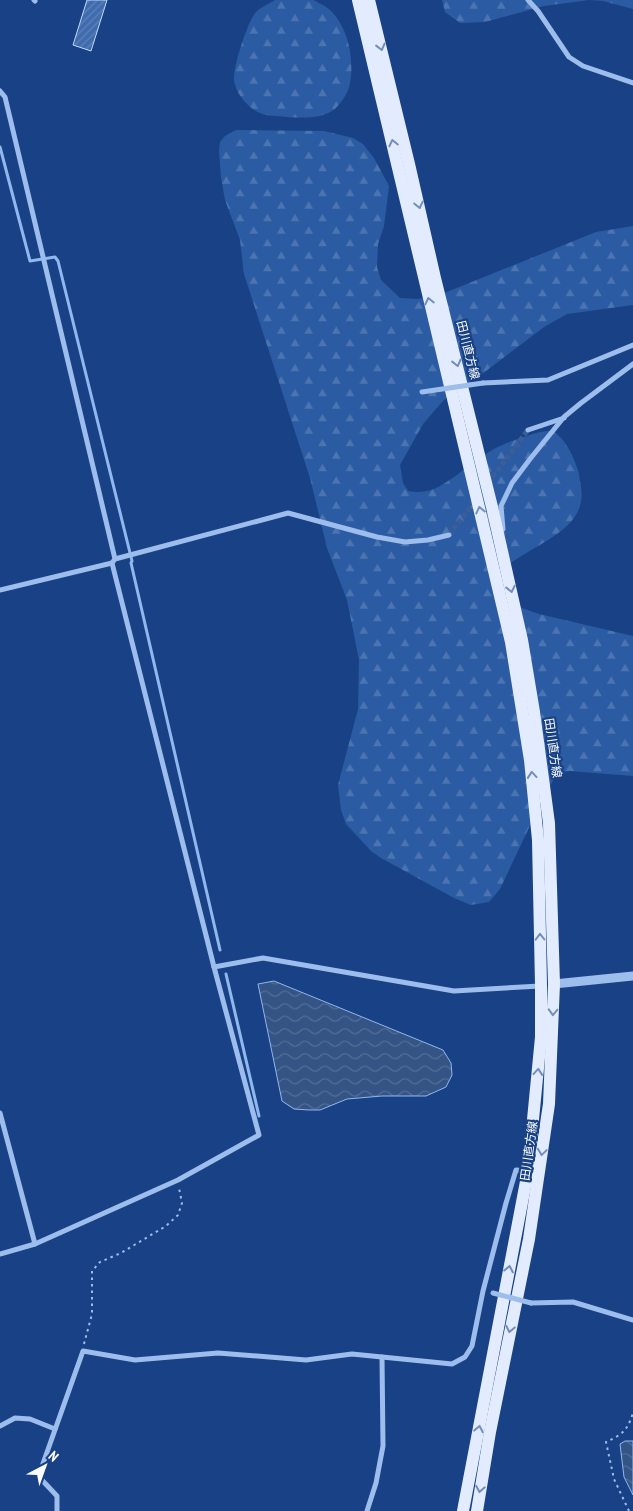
<svg xmlns="http://www.w3.org/2000/svg" width="633" height="1511" font-family="'PT Sans Narrow','Noto Sans JP',sans-serif">
<defs>
<pattern id="forest-firs" width="22" height="20" patternUnits="userSpaceOnUse" patternTransform="scale(1.25)"><rect width="22" height="20" fill="#2b5ba3"/><path d="M5 1l3.5 6h-7zM16 11l3.5 6h-7z" fill="#4b74b1"/></pattern>
<pattern id="water-waves" width="16" height="10" patternUnits="userSpaceOnUse" patternTransform="scale(1.25)"><rect width="16" height="10" fill="#345485"/><path d="M0 5q4-4 8 0t8 0" fill="none" stroke="#526e97"/></pattern>
<pattern id="building-hatch" width="6" height="6" patternUnits="userSpaceOnUse" patternTransform="scale(1.25)"><rect width="6" height="6" fill="#406cae"/><path d="M-1 1l2-2M0 6l6-6M5 7l2-2" fill="none" stroke="#5d82ba"/></pattern>
</defs>
<rect width="100%" height="100%" fill="#184285"/>
<!-- forest -->
<g fill="url(#forest-firs)">
<path d="M 275,0 C 286,0 303,0 313,0 C 316,1 320,4 323,5 C 347,19 355,58 350,83 C 349,92 341,103 335,109 C 322,119 303,118 287,117 C 270,115 259,117 246,103 C 240,97 235,88 234,80 C 233,67 247,23 256,12 C 261,7 269,4 275,0 Z"/>
<path d="M 442,0 L 633,0 L 633,9 L 603,1 L 589,0 L 544,6 L 485,22 L 460,23 L 445,12 Z"/>
<path d="M 236,130 L 324,131 L 353,138 L 363,144 L 374,158 L 389,186 L 384,226 L 378,244 L 377,267 L 381,280 L 400,298 L 417,299 L 437,296 L 596,232 L 633,226 L 633,305 L 567,314 L 544,327 L 465,387 L 453,392 L 442,402 L 423,424 L 400,465 L 403,483 L 408,491 C 419,493 430,492 440,486 C 459,475 475,460 494,449 C 505,443 520,438 533,434 C 538,433 546,430 551,431 C 565,435 576,462 579,474 C 580,483 583,492 581,501 C 577,534 525,548 504,569 L 509,597 L 522,608 L 539,614 L 633,636 L 633,776 L 570,771 L 561,772 L 554,779 L 545,794 L 500,889 L 489,902 L 471,905 L 454,898 L 381,858 L 371,851 L 346,824 L 341,810 L 338,785 L 358,709 L 359,660 L 347,600 L 327,548 L 310,478 L 244,274 L 240,240 L 225,200 L 221,178 L 219,150 L 220,142 L 225,136 Z"/>
</g>
<!-- water -->
<g fill="url(#water-waves)" stroke="#90b8ef">
<path d="M 274,981 L 443,1050 L 451,1063 L 452,1075 L 446,1087 L 426,1096 L 382,1096 L 347,1099 L 320,1110 L 309,1110 L 294,1109 L 282,1101 L 258,984 Z"/>
<path d="M 625,1441 L 633,1441 L 633,1495 L 624,1477 L 620,1444 Z"/>
</g>
<g fill="none" stroke-linecap="round" stroke-linejoin="round">
<!-- stream -->
<g stroke="#90b8ef" stroke-width="3">
<path d="M 0,147 L 30,261 L 55,257 L 58,261 L 132,561 L 131,563 L 220,950"/>
<path d="M 226,974 L 259,1116"/>
</g>
</g>
<!-- building -->
<path fill="url(#building-hatch)" stroke="#c3d9f9" d="M 87,0 L 107,0 L 91,51 L 73,45 Z"/>
<g fill="none" stroke-linecap="round" stroke-linejoin="round">
<!-- minor-tunnel -->
<g stroke="#3b5e97" stroke-width="5" stroke-dasharray="5 2.5" stroke-linecap="butt">
<path d="M 488,483 L 528,430"/>
<path d="M 449,535 L 476,500"/>
</g>
<!-- path -->
<g stroke="#9dbded" stroke-width="2" stroke-dasharray="2.5 4" stroke-linecap="butt">
<path d="M 84,1344 L 92,1314 L 92,1271 L 100,1262 L 121,1253 L 166,1226 L 178,1215 L 182,1203 L 179,1188"/>
<path d="M 629,1511 L 614,1479 L 606,1442 C 623,1434 627,1431 633,1413"/>
</g>
<!-- minor -->
<g stroke="#9dbded" stroke-width="5">
<path d="M 34,0 L 35,1"/>
<path d="M 528,0 L 538,11 L 569,57 L 583,66 L 633,83"/>
<path d="M 0,91 L 5,97 L 115,559"/>
<path d="M 483,383 L 548,380 L 633,345"/>
<path d="M 528,430 L 564,418"/>
<path d="M 503,529 L 501,506 L 512,483 L 530,459 L 564,417 L 581,403 L 633,364"/>
<path d="M 0,590 L 112,563 L 115,559 L 288,513 L 377,537 L 405,542 L 428,540 L 449,535"/>
<path d="M 214,967 L 263,958 L 454,991 L 540,986"/>
<path d="M 0,1113 L 35,1244"/>
<path d="M 0,1254 L 35,1244 L 178,1180 L 259,1135 L 214,967 L 112,563"/>
<path d="M 531,1303 L 573,1302 L 633,1320"/>
<path d="M 0,1426 L 15,1418 L 30,1419 L 55,1429"/>
<path d="M 57,1511 L 57,1496 L 41,1479 L 40,1472 L 83,1351 L 135,1360 L 218,1353 L 306,1360 L 352,1354 L 452,1364 L 465,1357 L 472,1346 L 483,1291 L 506,1203 L 516,1170 L 527,1171"/>
<path d="M 367,1511 L 376,1483 L 383,1446 L 382,1357"/>
</g>
<!-- tertiary -->
<path stroke="#9dbded" stroke-width="9" d="M 554,984 L 633,976"/>
<!-- primary -->
<g stroke="#e3ecff" stroke-width="12">
<path d="M 358,0 L 511,642 L 530,760 L 538,840 L 541,985 L 541,1037 L 528,1171 L 463,1511"/>
<path d="M 369,0 L 409,164 L 435,278 L 492,507 L 522,640 L 534,712 L 549,823 L 554,984 L 549,1104 L 529,1239 L 490,1432 L 477,1511"/>
</g>
<!-- minor-bridge -->
<g stroke="#9dbded" stroke-width="5">
<path d="M 422,392 L 483,383"/>
<path d="M 493,1293 L 531,1303"/>
</g>
</g>
<!-- one-way arrows -->
<defs><path id="oneway-chevron" d="M-2-3.5L2.5 0L-2 3.5" fill="none" stroke-width="1.6" stroke-linecap="round" stroke-linejoin="round" transform="scale(1.25)"/></defs>
<g stroke="#738ebc">
<use href="#oneway-chevron" transform="translate(381 47) rotate(76)"/>
<use href="#oneway-chevron" transform="translate(393 143) rotate(-103)"/>
<use href="#oneway-chevron" transform="translate(419 205) rotate(77)"/>
<use href="#oneway-chevron" transform="translate(429 301) rotate(-103)"/>
<use href="#oneway-chevron" transform="translate(457 363) rotate(76)"/>
<use href="#oneway-chevron" transform="translate(480 510) rotate(-103)"/>
<use href="#oneway-chevron" transform="translate(511 589) rotate(78)"/>
<use href="#oneway-chevron" transform="translate(532 775) rotate(-95)"/>
<use href="#oneway-chevron" transform="translate(540 937) rotate(-91)"/>
<use href="#oneway-chevron" transform="translate(553 1012) rotate(92)"/>
<use href="#oneway-chevron" transform="translate(538 1072) rotate(-85)"/>
<use href="#oneway-chevron" transform="translate(542 1152) rotate(98)"/>
<use href="#oneway-chevron" transform="translate(509 1269) rotate(-79)"/>
<use href="#oneway-chevron" transform="translate(510 1329) rotate(101)"/>
<use href="#oneway-chevron" transform="translate(479 1429) rotate(-79)"/>
<use href="#oneway-chevron" transform="translate(480 1489) rotate(100)"/>
</g>
<g text-anchor="middle" stroke-width="4.5" stroke-linejoin="round" paint-order="stroke">
<!-- street labels -->
<g font-size="12" fill="#fff" stroke="#184285">
<text transform="translate(468 350) rotate(76)" y="4">田川直方線</text>
<text transform="translate(553 748) rotate(82)" y="4">田川直方線</text>
<text transform="translate(529 1151) rotate(-82)" y="4">田川直方線</text>
</g>
</g>
<!-- north arrow -->
<g transform="translate(45 1466) rotate(41)" stroke="#184285" stroke-width="4" paint-order="stroke">
<path d="M0-4L9 19L0 12L-9 19Z" fill="#ffffff"/>
<text y="-8" font-size="14" font-weight="bold" text-anchor="middle" fill="#ffffff">N</text>
</g>
</svg>
